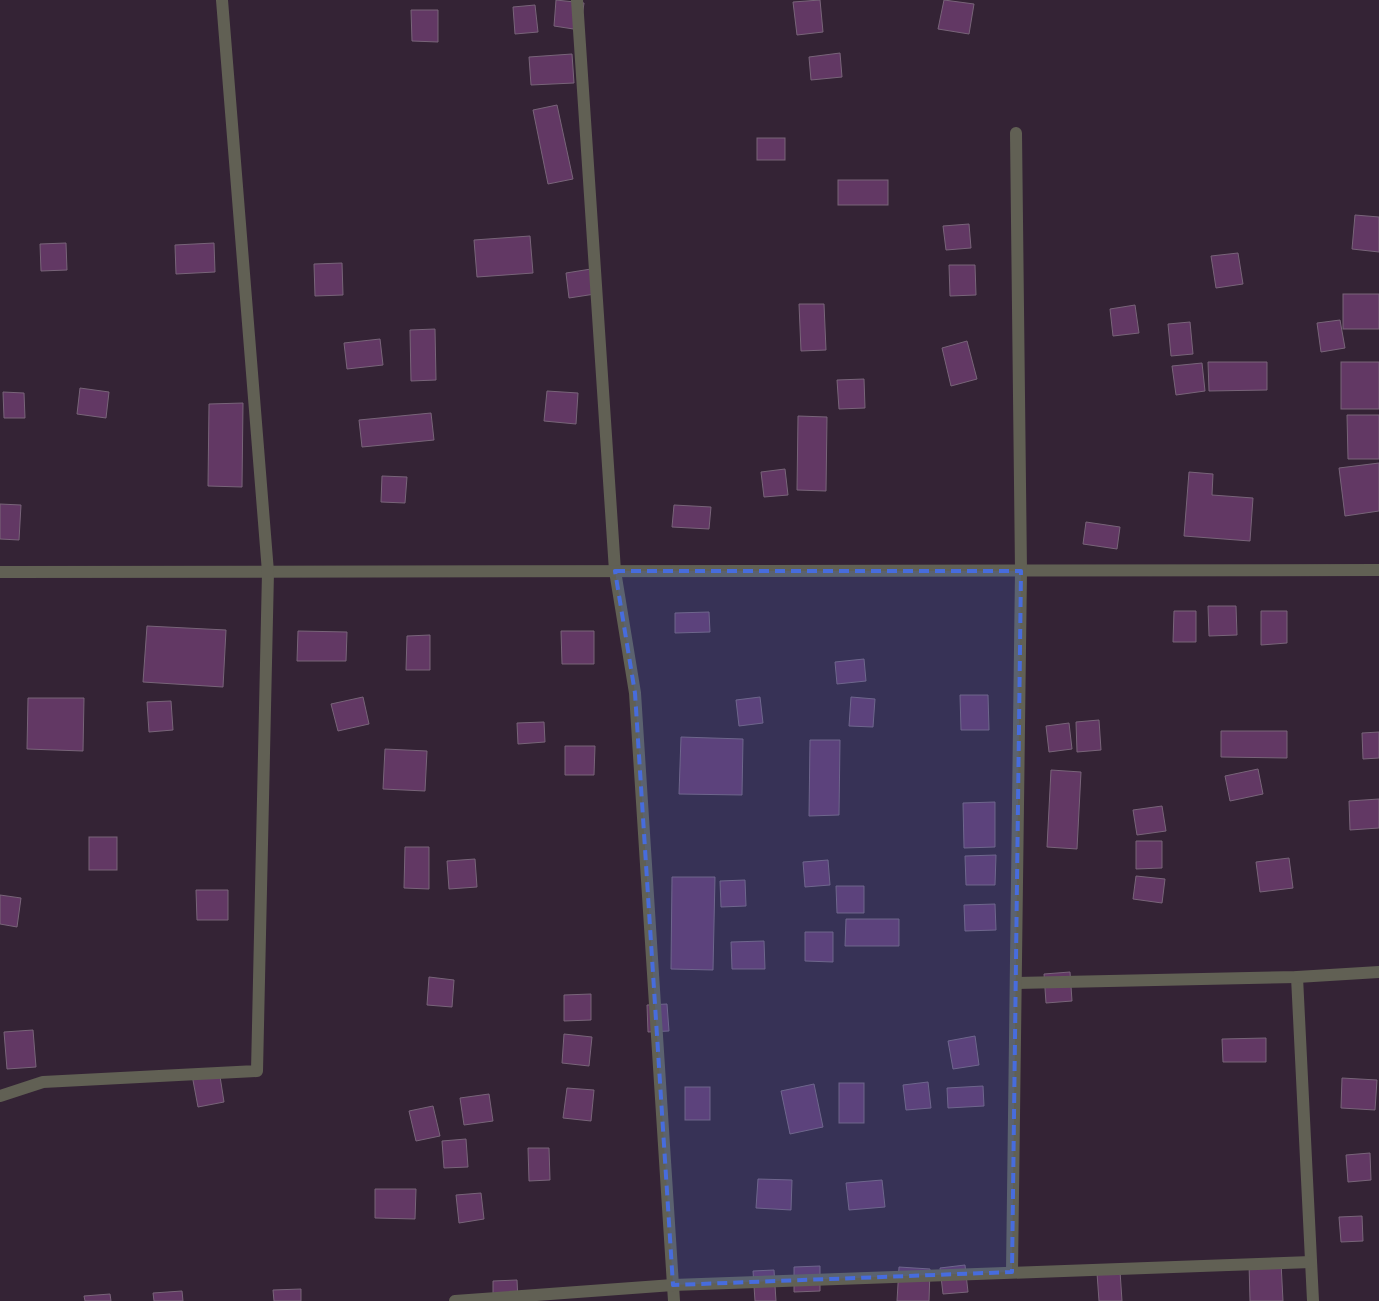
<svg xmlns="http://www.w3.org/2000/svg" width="1379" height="1301" font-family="Rubik,sans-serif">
<rect width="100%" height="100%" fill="#342335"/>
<!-- building -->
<g fill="#623864" stroke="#786479">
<path d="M 556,0 L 584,3 L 580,30 L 554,26 Z"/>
<path d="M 820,0 L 823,32 L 797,35 L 793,2 Z"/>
<path d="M 944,0 L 974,4 L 969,34 L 938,29 Z"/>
<path d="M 535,5 L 538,32 L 515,34 L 513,7 Z"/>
<path d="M 411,10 L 438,10 L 438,42 L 412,41 Z"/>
<path d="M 840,53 L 842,77 L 811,80 L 809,57 Z"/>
<path d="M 572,54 L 574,83 L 531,85 L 529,57 Z"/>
<path d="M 557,105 L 573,179 L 548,184 L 533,110 Z"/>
<rect x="757" y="138" width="28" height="22"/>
<rect x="838" y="180" width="50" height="25"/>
<path d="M 1355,215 L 1379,217 L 1379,252 L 1352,249 Z"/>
<path d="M 969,224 L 971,248 L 946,250 L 943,226 Z"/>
<path d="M 530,236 L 533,273 L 477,277 L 474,240 Z"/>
<path d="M 66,243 L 67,270 L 41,271 L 40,244 Z"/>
<path d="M 214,243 L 215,272 L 176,274 L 175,245 Z"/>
<path d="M 1238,253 L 1243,284 L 1216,288 L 1211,256 Z"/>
<path d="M 342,263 L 343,295 L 315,296 L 314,264 Z"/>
<path d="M 949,265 L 975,265 L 976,295 L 950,296 Z"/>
<path d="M 591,269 L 595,294 L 569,298 L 566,273 Z"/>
<rect x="1343" y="294" width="36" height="35"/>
<path d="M 799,304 L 824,304 L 826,350 L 801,351 Z"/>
<path d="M 1135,305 L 1139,333 L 1113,336 L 1110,309 Z"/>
<path d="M 1340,320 L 1345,348 L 1321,352 L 1317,323 Z"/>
<path d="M 1190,322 L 1193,354 L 1171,356 L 1168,324 Z"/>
<path d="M 435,329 L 436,380 L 411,381 L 410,330 Z"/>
<path d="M 380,339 L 383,365 L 347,369 L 344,343 Z"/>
<path d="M 967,341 L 977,379 L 951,386 L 942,348 Z"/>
<path d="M 1208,362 L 1267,362 L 1267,390 L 1209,391 Z"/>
<rect x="1341" y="362" width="38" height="47"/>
<path d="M 1202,363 L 1205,391 L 1176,395 L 1172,366 Z"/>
<path d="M 864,379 L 865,408 L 839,409 L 837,380 Z"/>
<path d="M 80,388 L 109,392 L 106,418 L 77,414 Z"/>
<path d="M 547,391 L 578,393 L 576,424 L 544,421 Z"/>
<path d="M 3,392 L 24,393 L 25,418 L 4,418 Z"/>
<path d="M 243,403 L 242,487 L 208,486 L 209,404 Z"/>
<path d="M 431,413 L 434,440 L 362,447 L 359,420 Z"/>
<path d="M 1347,415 L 1379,415 L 1379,459 L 1348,459 Z"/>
<path d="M 798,416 L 827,417 L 826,491 L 797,490 Z"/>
<path d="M 1379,463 L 1379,511 L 1345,516 L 1339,468 Z"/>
<path d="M 785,469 L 788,495 L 764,497 L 761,472 Z"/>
<path d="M 1189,472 L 1213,474 L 1212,495 L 1253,498 L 1250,541 L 1184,536 Z"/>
<path d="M 382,476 L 407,477 L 405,503 L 381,502 Z"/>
<path d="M 0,504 L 21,505 L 19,540 L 0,539 Z"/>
<path d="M 674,505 L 711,507 L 709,529 L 672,527 Z"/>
<path d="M 1086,522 L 1120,527 L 1117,549 L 1083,544 Z"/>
<path d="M 1208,606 L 1236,606 L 1237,635 L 1209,636 Z"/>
<path d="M 1174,611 L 1196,611 L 1196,642 L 1173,642 Z"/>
<path d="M 1261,611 L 1287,611 L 1287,643 L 1261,645 Z"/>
<path d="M 709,612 L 710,632 L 675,633 L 675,613 Z"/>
<path d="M 147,626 L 226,630 L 223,687 L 143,682 Z"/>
<path d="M 298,631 L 347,632 L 346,661 L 297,661 Z"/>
<path d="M 561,631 L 594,631 L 594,664 L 562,664 Z"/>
<path d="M 430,635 L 430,670 L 406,670 L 407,636 Z"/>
<path d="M 864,659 L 866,681 L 837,684 L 835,662 Z"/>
<path d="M 960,695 L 988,695 L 989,730 L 961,730 Z"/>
<path d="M 363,697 L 369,724 L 338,731 L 331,704 Z"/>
<path d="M 760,697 L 763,723 L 739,726 L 736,700 Z"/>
<path d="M 851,697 L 875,699 L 873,727 L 849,726 Z"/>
<path d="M 28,698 L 84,698 L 83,751 L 27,749 Z"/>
<path d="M 171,701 L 173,730 L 149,732 L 147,702 Z"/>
<path d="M 1099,720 L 1101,750 L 1077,752 L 1076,722 Z"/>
<path d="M 544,722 L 545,742 L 518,744 L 517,723 Z"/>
<path d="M 1069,723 L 1072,749 L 1049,752 L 1046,726 Z"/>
<path d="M 1221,731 L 1287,731 L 1287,758 L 1221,757 Z"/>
<path d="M 1379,732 L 1379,758 L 1363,759 L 1362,733 Z"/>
<path d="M 681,737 L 743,739 L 742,795 L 679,794 Z"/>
<path d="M 810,740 L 840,740 L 839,815 L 809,816 Z"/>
<path d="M 565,746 L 595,746 L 594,775 L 565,775 Z"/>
<path d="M 385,749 L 427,751 L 425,791 L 383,789 Z"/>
<path d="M 1258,769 L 1263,794 L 1230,801 L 1225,776 Z"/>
<path d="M 1051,770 L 1081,772 L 1077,849 L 1047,847 Z"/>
<path d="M 1379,799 L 1379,828 L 1350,830 L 1349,801 Z"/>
<path d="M 995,802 L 995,847 L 964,848 L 963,803 Z"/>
<path d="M 1162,806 L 1166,831 L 1137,835 L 1133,810 Z"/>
<rect x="89" y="837" width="28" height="33"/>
<path d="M 1136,841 L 1162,841 L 1162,868 L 1136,869 Z"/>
<path d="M 405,847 L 429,847 L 429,889 L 404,888 Z"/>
<path d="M 996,855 L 995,885 L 966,885 L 965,856 Z"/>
<path d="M 1289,858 L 1293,888 L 1260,892 L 1256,862 Z"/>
<path d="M 475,859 L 477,887 L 449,889 L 447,861 Z"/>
<path d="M 828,860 L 830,885 L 805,887 L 803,862 Z"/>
<path d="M 1136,876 L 1165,879 L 1162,903 L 1133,899 Z"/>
<path d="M 672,877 L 715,877 L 713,970 L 671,969 Z"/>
<path d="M 745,880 L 746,906 L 721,907 L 720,881 Z"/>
<path d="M 836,886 L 864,886 L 864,913 L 837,913 Z"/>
<path d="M 196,890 L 228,890 L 228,920 L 197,920 Z"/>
<path d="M 0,895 L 21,898 L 17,927 L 0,924 Z"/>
<path d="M 995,904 L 996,930 L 965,931 L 964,905 Z"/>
<path d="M 846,919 L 899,919 L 899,946 L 845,946 Z"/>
<path d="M 805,932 L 833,932 L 833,962 L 805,961 Z"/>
<path d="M 764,941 L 765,969 L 732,969 L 731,942 Z"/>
<path d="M 1070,972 L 1072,1001 L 1046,1003 L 1044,974 Z"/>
<path d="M 429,977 L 454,980 L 452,1007 L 427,1005 Z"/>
<path d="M 591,994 L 591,1020 L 564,1021 L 564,995 Z"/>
<path d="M 667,1004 L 669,1031 L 648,1032 L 647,1005 Z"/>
<path d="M 33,1030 L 36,1067 L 7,1069 L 4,1032 Z"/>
<path d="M 564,1034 L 592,1037 L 589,1066 L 562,1063 Z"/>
<path d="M 975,1036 L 979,1065 L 953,1069 L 948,1041 Z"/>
<path d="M 1266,1038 L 1266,1062 L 1223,1062 L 1222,1039 Z"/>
<path d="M 219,1070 L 224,1102 L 198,1107 L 192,1075 Z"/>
<path d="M 1342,1078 L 1377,1080 L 1375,1110 L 1341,1108 Z"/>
<path d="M 928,1082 L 931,1108 L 906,1110 L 903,1085 Z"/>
<rect x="839" y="1083" width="25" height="40"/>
<path d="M 814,1084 L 823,1127 L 790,1134 L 781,1091 Z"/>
<path d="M 983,1086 L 984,1106 L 948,1108 L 947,1088 Z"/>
<rect x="685" y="1087" width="25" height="33"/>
<path d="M 567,1088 L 594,1090 L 591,1121 L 563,1118 Z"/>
<path d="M 489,1094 L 493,1121 L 464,1125 L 460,1098 Z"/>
<path d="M 433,1106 L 440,1136 L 416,1141 L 409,1111 Z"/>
<path d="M 466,1139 L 468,1167 L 444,1168 L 442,1141 Z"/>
<path d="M 528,1148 L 549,1148 L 550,1180 L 529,1181 Z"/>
<path d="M 1370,1153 L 1371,1180 L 1348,1182 L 1346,1155 Z"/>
<path d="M 758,1179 L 792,1180 L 791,1210 L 756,1208 Z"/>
<path d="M 882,1180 L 885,1207 L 849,1210 L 846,1183 Z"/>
<path d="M 375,1189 L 416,1189 L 415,1219 L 375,1218 Z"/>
<path d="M 481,1193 L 484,1219 L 459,1223 L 456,1195 Z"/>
<path d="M 1362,1216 L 1363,1241 L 1341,1242 L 1339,1217 Z"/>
<path d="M 1281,1262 L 1283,1301 L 1250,1301 L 1249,1263 Z"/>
<path d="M 965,1265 L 968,1292 L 943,1294 L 940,1268 Z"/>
<path d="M 820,1266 L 820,1291 L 794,1292 L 794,1267 Z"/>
<path d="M 899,1267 L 930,1269 L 929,1301 L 897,1301 Z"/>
<path d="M 774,1270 L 776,1301 L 755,1301 L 753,1271 Z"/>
<path d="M 1120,1271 L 1122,1301 L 1099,1301 L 1097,1273 Z"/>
<path d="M 517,1280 L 518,1301 L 493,1301 L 493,1281 Z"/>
<path d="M 301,1289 L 301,1301 L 274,1301 L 273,1290 Z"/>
<path d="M 182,1291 L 183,1301 L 154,1301 L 153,1293 Z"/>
<path d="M 110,1294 L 111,1301 L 85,1301 L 84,1296 Z"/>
</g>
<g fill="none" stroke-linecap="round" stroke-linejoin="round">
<!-- minor -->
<g stroke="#616054" stroke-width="12">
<path d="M 577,0 L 615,571 L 635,693 L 674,1301"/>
<path d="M 0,572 L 1379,570"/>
<path d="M 1297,977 L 1313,1301"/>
<path d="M 1016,983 L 1297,977 L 1379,972"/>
<path d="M 0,1096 L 43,1082 L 257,1071 L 268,572 L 222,0"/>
<path d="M 1012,1272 L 1021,571 L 1016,133"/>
<path d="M 455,1301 L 673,1285 L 1311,1262"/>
</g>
</g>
<!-- marked area -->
<path fill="#476cdd" fill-opacity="0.2" stroke="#476cdd" stroke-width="4" stroke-dasharray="10 6" stroke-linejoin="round" d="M 615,571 L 1021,571 L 1012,1272 L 673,1285 L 635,693 Z"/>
</svg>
